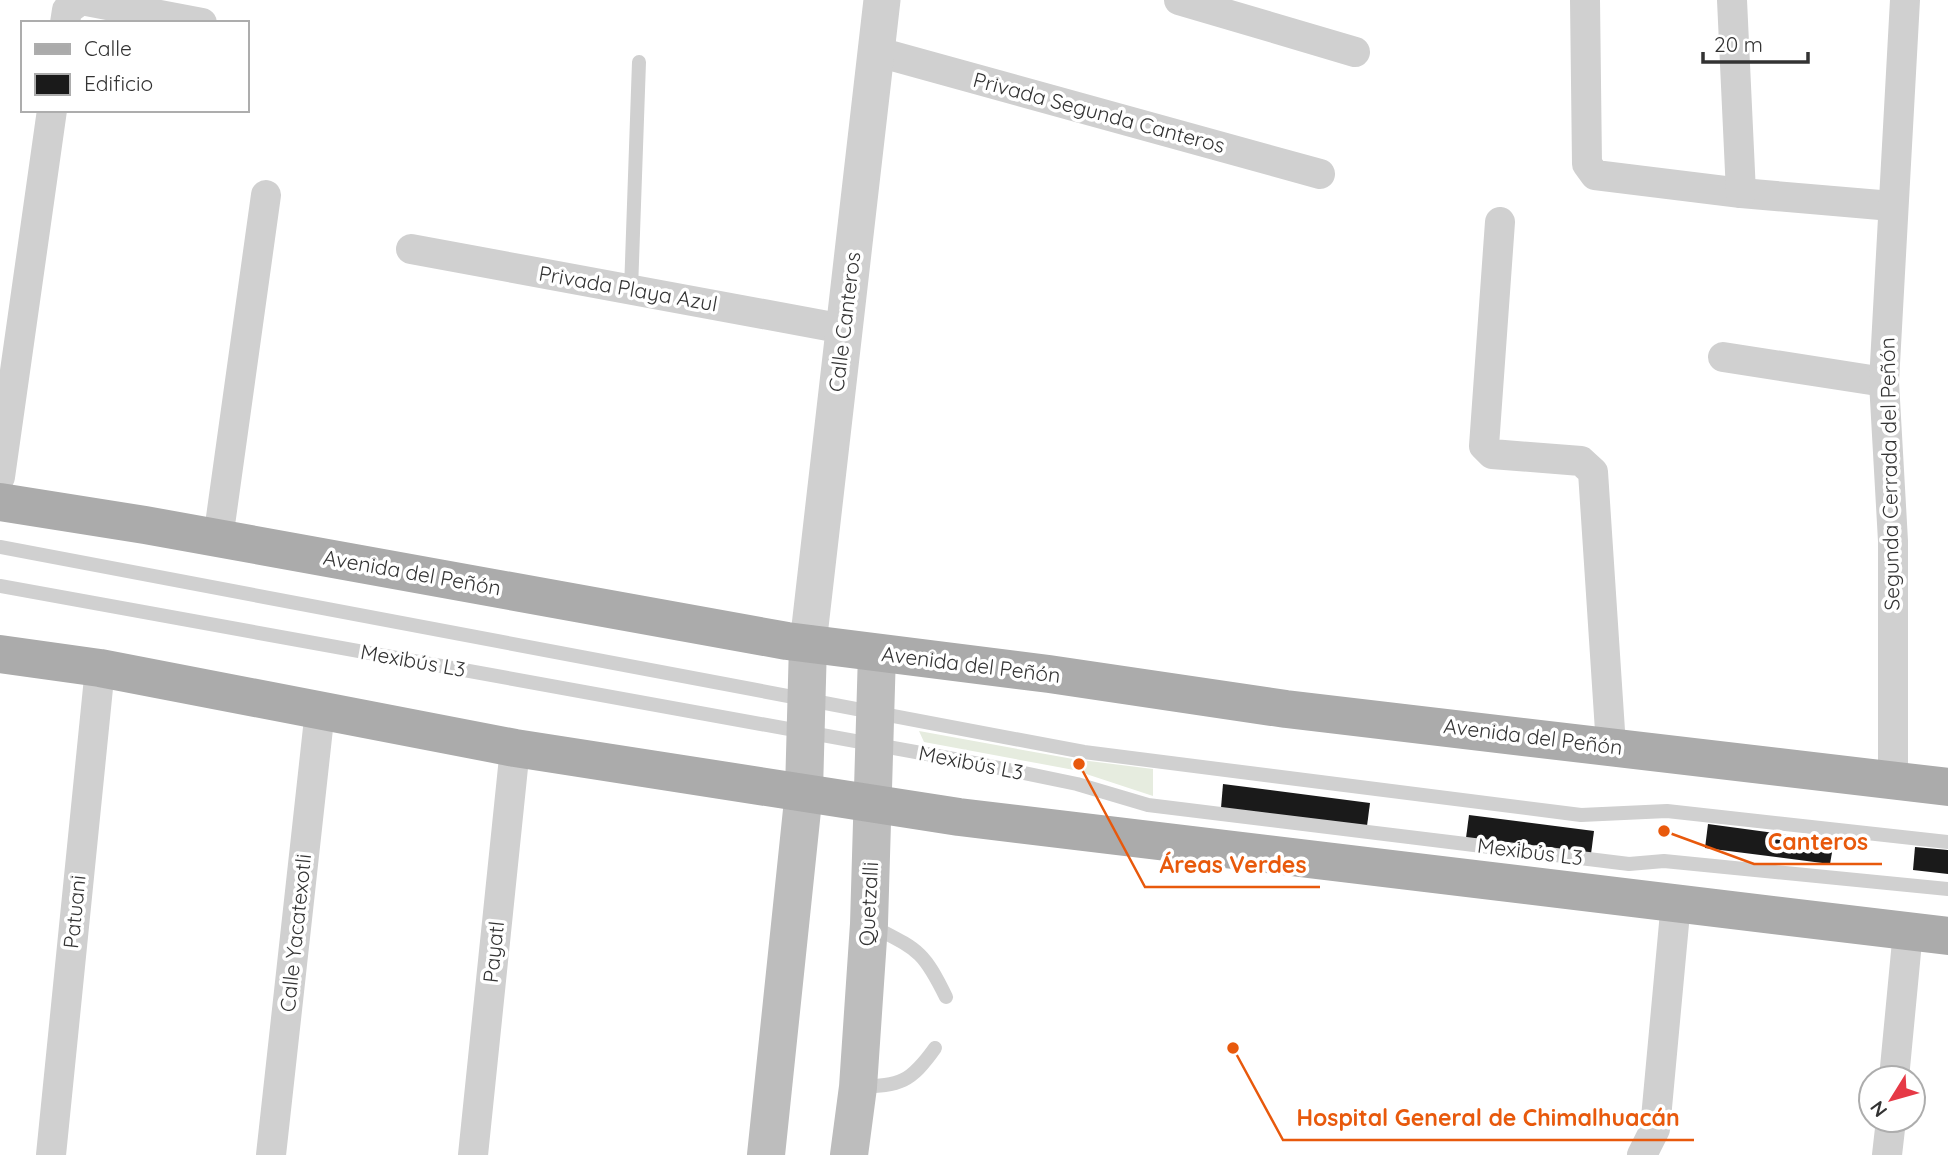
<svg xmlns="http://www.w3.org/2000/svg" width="1948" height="1155" font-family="Quicksand,sans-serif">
<rect width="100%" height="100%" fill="#fff"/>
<!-- green -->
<path fill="#e6ecdf" d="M 919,731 L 1073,759 L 1153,769 L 1153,796 L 1074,770 L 924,742 Z"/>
<!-- building -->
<g fill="#1a1a1a">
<path d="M 1223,784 L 1370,803 L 1367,826 L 1221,808 Z"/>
<path d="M 1469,815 L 1594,831 L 1591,854 L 1466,838 Z"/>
<path d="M 1708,824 L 1834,841 L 1830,864 L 1705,848 Z"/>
<path d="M 1915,847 L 1948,850 L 1948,874 L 1913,870 Z"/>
</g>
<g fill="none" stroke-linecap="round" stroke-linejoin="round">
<!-- service -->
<g stroke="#d0d0d0" stroke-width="14">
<path d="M 631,290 L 639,62"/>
<path d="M 0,547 L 1084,752 L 1581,815 L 1667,811 L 1948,842"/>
<path d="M 0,586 L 965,761 L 1077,784 L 1148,805 L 1629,864 L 1664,861 L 1948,889"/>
<path d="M 872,926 C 918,950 923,950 946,997"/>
<path d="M 859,1087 C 901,1085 910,1083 935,1048"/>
</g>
<!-- minor -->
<g stroke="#d0d0d0" stroke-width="30">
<path d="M 1179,0 L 1355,52"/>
<path d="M 1585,0 L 1587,164 L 1595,175 L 1741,193 L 1892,206"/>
<path d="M 1732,0 L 1741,193"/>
<path d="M 65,23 L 67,10 L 81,0 L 202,23"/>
<path d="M 878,52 L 1320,174"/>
<path d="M 1500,222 L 1484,446 L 1492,454 L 1581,461 L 1593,472 L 1611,746"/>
<path d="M 411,249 L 844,329"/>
<path d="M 1723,357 L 1884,382"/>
<path d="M 0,477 L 52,110"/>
<path d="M 218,539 L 266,195"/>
<path d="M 1893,780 L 1893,541 L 1884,382 L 1905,0"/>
<path d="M 1894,1078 L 1908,931"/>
<path d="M 51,1155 L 100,668"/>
<path d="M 271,1155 L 320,710"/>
<path d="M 473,1155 L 515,748"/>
<path d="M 1642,1155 L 1655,1129 L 1676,902"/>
<path d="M 1887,1155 L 1891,1120"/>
</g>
<!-- tertiary -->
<path stroke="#d0d0d0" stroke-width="37" d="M 808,644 L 882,0"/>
<!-- secondary -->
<g stroke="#bdbdbd" stroke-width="38">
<path d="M 766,1155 L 804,791 L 808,644"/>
<path d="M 849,1155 L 858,1087 L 869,924 L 877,653"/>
</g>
<!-- primary -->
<g stroke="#ababab" stroke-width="38">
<path d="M 0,502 L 145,525 L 787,641 L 1049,674 L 1286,709 L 1948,787"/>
<path d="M 0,654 L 100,668 L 515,748 L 959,817 L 1948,936"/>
</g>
</g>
<g text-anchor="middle" stroke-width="7" stroke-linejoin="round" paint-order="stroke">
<!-- street labels -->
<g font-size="21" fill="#333" stroke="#fff">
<text transform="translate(1099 113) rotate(15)" y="7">Privada Segunda Canteros</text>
<text transform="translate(628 289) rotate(10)" y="7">Privada Playa Azul</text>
<text transform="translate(845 322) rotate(-83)" y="7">Calle Canteros</text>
<text transform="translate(1890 474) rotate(-91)" y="7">Segunda Cerrada del Peñón</text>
<text transform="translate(412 573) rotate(10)" y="7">Avenida del Peñón</text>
<text transform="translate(413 661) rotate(10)" y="7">Mexibús L3</text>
<text transform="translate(971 665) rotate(7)" y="7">Avenida del Peñón</text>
<text transform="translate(1533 737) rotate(7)" y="7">Avenida del Peñón</text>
<text transform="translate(971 763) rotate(11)" y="7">Mexibús L3</text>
<text transform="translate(1530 852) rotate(7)" y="7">Mexibús L3</text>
<text transform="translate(869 904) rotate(-87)" y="7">Quetzalli</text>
<text transform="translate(75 912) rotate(-84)" y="7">Patuani</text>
<text transform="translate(296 933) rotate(-84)" y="7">Calle Yacatexotli</text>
<text transform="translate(494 952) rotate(-84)" y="7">Payatl</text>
</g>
</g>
<!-- callouts -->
<path fill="none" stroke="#e8590c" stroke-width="2.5" d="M1664 831L1754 864H1882M1079 764L1145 887H1320M1233 1048L1283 1140H1694"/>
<g fill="#e8590c" stroke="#fff" stroke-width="2.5">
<circle cx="1664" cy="831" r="7"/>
<circle cx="1079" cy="764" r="7"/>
<circle cx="1233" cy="1048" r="7"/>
</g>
<g font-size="23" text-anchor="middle" font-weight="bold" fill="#e8590c" stroke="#fff" stroke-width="7" stroke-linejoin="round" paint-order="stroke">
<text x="1818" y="850">Canteros</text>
<text x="1233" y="873">Áreas Verdes</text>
<text x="1488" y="1126">Hospital General de Chimalhuacán</text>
</g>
<!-- legend -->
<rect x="21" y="21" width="228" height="91" fill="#ffffff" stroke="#adadad" stroke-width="2"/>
<rect x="35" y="44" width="35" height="10" fill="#ababab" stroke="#adadad" stroke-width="2"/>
<text x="84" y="56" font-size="21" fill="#333333">Calle</text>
<rect x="35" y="74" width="35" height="21" fill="#1a1a1a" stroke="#adadad" stroke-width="2"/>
<text x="84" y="91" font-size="21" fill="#333333">Edificio</text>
<!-- north arrow -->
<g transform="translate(1892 1099) rotate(233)"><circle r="33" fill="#ffffff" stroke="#adadad" stroke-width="2"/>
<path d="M0-5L12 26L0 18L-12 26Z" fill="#e63946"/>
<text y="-10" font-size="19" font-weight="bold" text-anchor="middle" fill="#333333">N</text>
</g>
<!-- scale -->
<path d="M1703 52v10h105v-10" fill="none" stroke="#333333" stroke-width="3.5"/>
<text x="1714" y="52" font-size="21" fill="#333333" stroke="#ffffff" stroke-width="5" paint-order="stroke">20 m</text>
</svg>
